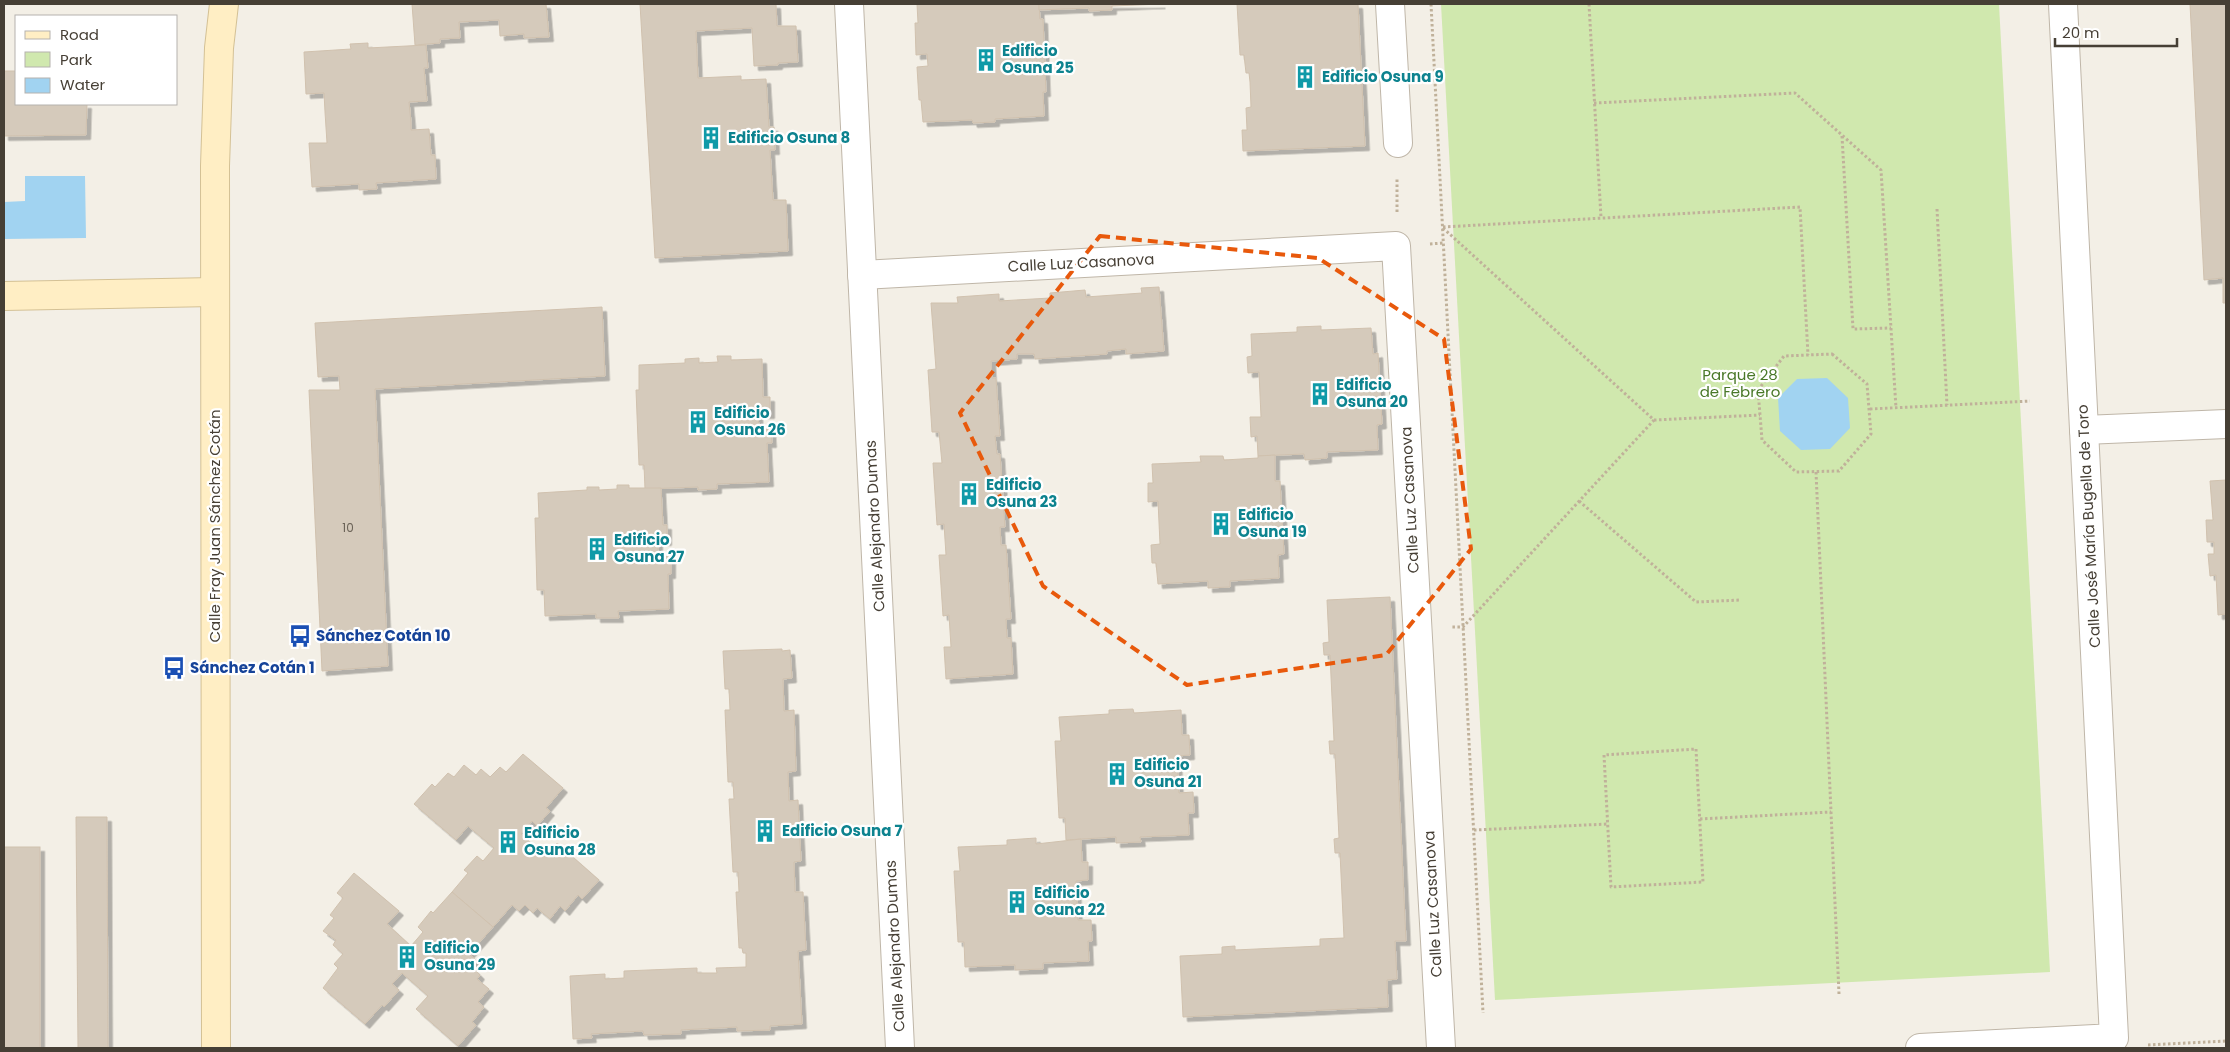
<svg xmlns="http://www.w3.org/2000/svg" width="2230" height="1052" font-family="Poppins,sans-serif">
<defs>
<filter id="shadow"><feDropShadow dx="4.5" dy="4.5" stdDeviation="0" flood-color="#0004"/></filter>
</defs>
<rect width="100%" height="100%" fill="#f3efe6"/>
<!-- green -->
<path fill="#d0e8ae" d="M 1441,4 L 1999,4 L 2050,972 L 1495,1000 Z"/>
<!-- water -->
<g fill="#a1d3f1">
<path d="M 25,176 L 85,176 L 86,238 L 4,239 L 4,202 L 25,201 Z"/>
<path d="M 1827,378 L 1848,398 L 1850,428 L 1830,449 L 1801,450 L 1780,431 L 1778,398 L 1797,379 Z"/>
</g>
<!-- building -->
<g fill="#d5cabb" stroke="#d0c1ae" filter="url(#shadow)">
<path d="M 412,4 L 546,4 L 549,37 L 524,38 L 524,34 L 500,36 L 499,20 L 459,22 L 460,38 L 440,39 L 440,43 L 415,45 Z"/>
<path d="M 640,4 L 776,4 L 777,26 L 796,26 L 798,62 L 778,63 L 778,65 L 754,66 L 752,28 L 696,31 L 698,78 L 741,76 L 741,80 L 766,79 L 769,127 L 774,127 L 775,150 L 770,150 L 773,200 L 786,200 L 788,251 L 655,258 Z"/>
<path d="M 917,4 L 1039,4 L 1040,19 L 1043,19 L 1046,92 L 1043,92 L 1044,116 L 995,119 L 995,122 L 973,123 L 972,120 L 923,122 L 921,100 L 919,100 L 917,67 L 928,66 L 927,54 L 916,55 L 915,23 L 918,23 Z"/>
<path d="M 1039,4 L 1161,4 L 1112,6 L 1112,10 L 1089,11 L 1089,8 L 1039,10 Z"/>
<path d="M 1237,4 L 1358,4 L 1365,146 L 1243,151 L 1242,130 L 1247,130 L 1246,108 L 1251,107 L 1250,82 L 1249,73 L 1246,73 L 1244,55 L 1240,55 Z"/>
<path d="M 2190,4 L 2226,4 L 2226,303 L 2223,303 L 2223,278 L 2204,280 Z"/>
<path d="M 368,43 L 368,48 L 426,45 L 428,68 L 424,68 L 427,101 L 409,102 L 411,122 L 411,130 L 429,129 L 431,155 L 435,155 L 436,179 L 376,183 L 377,189 L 359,190 L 359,184 L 312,187 L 309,143 L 327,143 L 325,112 L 324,93 L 306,94 L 304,52 L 351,49 L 350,44 Z"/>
<path d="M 4,71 L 16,71 L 16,104 L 87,104 L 86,135 L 4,136 Z"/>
<path d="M 1159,287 L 1164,351 L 1126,354 L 1126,349 L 1107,351 L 1107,354 L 1035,359 L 1034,354 L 1017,354 L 1017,359 L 991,361 L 992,378 L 996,378 L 1000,436 L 995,436 L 997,454 L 1000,454 L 1005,527 L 1000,527 L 1001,545 L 1006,545 L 1011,619 L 1006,619 L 1007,638 L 1011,638 L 1013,674 L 946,679 L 944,647 L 951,647 L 949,615 L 943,616 L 939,555 L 946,555 L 944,524 L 937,525 L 933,463 L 942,463 L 939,432 L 932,432 L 928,370 L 936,369 L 931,303 L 958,303 L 957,297 L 999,294 L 999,301 L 1050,298 L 1050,293 L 1085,290 L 1086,297 L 1142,293 L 1141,288 Z"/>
<path d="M 602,307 L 605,376 L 375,389 L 388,666 L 322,671 L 309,390 L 340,390 L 339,376 L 318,377 L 315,323 Z"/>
<path d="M 1321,326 L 1321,330 L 1371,328 L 1373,354 L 1378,353 L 1382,424 L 1377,425 L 1378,450 L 1327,452 L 1327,458 L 1305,460 L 1304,454 L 1258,456 L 1257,436 L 1251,437 L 1250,417 L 1261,417 L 1259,372 L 1248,373 L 1247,357 L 1252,356 L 1251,334 L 1297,332 L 1297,327 Z"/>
<path d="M 717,356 L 731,356 L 731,360 L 762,359 L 763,397 L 770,397 L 770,414 L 758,414 L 759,429 L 771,429 L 772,443 L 767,443 L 769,482 L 717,484 L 717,489 L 698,490 L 698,487 L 645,489 L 644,465 L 639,465 L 636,390 L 639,390 L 639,365 L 685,363 L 685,359 L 699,358 L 699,363 L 718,362 Z"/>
<path d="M 1275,455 L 1275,481 L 1280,481 L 1284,554 L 1278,555 L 1279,578 L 1230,581 L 1230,587 L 1208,588 L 1208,581 L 1158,584 L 1156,563 L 1152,563 L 1151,545 L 1160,544 L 1158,501 L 1148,502 L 1148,483 L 1153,483 L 1152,464 L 1201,462 L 1200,456 L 1223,456 L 1224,460 L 1258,458 L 1258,456 Z"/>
<path d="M 2226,480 L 2226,614 L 2218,615 L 2216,575 L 2210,576 L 2208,554 L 2214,554 L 2214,542 L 2207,542 L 2206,520 L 2213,520 L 2210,481 Z"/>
<path d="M 617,485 L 629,485 L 629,488 L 661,488 L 663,525 L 667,525 L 667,541 L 658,541 L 658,557 L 671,556 L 671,574 L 668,574 L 669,609 L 618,611 L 619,618 L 596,618 L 596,614 L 545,616 L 544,590 L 537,590 L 535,518 L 539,518 L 538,493 L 587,490 L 587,487 L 599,487 L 599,490 L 617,489 Z"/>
<path d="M 1390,597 L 1406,941 L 1395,941 L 1397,979 L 1387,980 L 1388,1007 L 1183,1017 L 1180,956 L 1222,954 L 1222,947 L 1235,946 L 1235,950 L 1320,946 L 1320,939 L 1344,938 L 1340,853 L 1335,853 L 1334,839 L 1339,838 L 1335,754 L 1330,754 L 1329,741 L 1334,741 L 1330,655 L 1324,655 L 1323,643 L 1329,642 L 1327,600 Z"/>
<path d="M 782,649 L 782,651 L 790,650 L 792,678 L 783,679 L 784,711 L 794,710 L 796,771 L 788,772 L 789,801 L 798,800 L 801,861 L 794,862 L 795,892 L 803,892 L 806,950 L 798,951 L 802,1024 L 770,1026 L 770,1030 L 737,1031 L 737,1027 L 681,1030 L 681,1034 L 644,1035 L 643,1031 L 591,1034 L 592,1038 L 573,1039 L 570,976 L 605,974 L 605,979 L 624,978 L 624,971 L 697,968 L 697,973 L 717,973 L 716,968 L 746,967 L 746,953 L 743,953 L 742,948 L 739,948 L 736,892 L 739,892 L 738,872 L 733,872 L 729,799 L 734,799 L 733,782 L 728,782 L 725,710 L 730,710 L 729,689 L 725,689 L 723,651 Z"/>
<path d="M 1133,709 L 1134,713 L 1181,710 L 1182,735 L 1189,735 L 1190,755 L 1177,756 L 1179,793 L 1193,792 L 1194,813 L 1188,813 L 1189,835 L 1140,837 L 1141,842 L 1116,843 L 1116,837 L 1066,840 L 1065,818 L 1059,818 L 1055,741 L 1061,741 L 1059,717 L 1109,714 L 1109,710 Z"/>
<path d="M 523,754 L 563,788 L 546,808 L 550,811 L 537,826 L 532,821 L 521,834 L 546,856 L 557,843 L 599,880 L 582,899 L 578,895 L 565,911 L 560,906 L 550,919 L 537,908 L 533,913 L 525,905 L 519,911 L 512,905 L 493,927 L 452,892 L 468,873 L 464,870 L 477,856 L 483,861 L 494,848 L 468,826 L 456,840 L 414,804 L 432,784 L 435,787 L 448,773 L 454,777 L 464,765 L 476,775 L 481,769 L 490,777 L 500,767 L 506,772 Z"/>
<path d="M 76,817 L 107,817 L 108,1048 L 78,1048 Z"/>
<path d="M 1036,838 L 1036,844 L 1081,839 L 1082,862 L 1088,862 L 1088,880 L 1076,881 L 1078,920 L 1091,920 L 1092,941 L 1088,941 L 1089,961 L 1043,963 L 1043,969 L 1015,970 L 1015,965 L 965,967 L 964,942 L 958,942 L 954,871 L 960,871 L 958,847 L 1007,845 L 1007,840 Z"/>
<rect x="4" y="847" width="36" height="201"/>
<path d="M 354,873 L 399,911 L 387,924 L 411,946 L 423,932 L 418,927 L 431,911 L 433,913 L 452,892 L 493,927 L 469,954 L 477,961 L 472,967 L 480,975 L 477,979 L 489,989 L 478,1002 L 484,1007 L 472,1022 L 476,1025 L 458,1046 L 416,1009 L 428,996 L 402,973 L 392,984 L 399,990 L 384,1007 L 382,1005 L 365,1024 L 323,988 L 338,968 L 334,964 L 343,954 L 333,945 L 336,940 L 323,931 L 334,918 L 330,915 L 343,898 L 337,893 Z"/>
</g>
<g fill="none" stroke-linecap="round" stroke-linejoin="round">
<defs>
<g id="minor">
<path d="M 849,4 L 900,1048"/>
<path d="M 1390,4 L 1398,143"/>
<path d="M 862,275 L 1396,246 L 1441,1048"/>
<path d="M 2084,430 L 2226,424"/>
</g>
<path id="tertiary" d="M 1920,1048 L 2114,1038 L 2063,4"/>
<g id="secondary">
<path d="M 4,296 L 214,292"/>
<path d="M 216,1048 L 215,166 L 219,48 L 224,4"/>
</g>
</defs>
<!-- minor casing -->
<use href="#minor" stroke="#bfb6a8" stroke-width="30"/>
<!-- tertiary casing -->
<use href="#tertiary" stroke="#bfb6a8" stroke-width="30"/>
<!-- secondary casing -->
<use href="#secondary" stroke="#d4c195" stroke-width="30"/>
<!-- path -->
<g stroke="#c0b19a" stroke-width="3" stroke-dasharray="2.5 2.5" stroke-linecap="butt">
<path d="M 1431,4 L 1483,1013"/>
<path d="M 1589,4 L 1601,218"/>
<path d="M 1594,103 L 1795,93 L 1881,170 L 1896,408"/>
<path d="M 1842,136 L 1853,329 L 1891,328"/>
<path d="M 1937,209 L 1947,405"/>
<path d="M 1397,212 L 1397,178"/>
<path d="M 1443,227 L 1800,207 L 1808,355"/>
<path d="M 1443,228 L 1654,420 L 1463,627 L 1452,627"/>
<path d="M 1430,244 L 1443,243"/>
<path d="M 1832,354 L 1867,384 L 1871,434 L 1839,471 L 1796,472 L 1762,440 L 1758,390 L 1784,356 Z"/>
<path d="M 1870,409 L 2030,401"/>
<path d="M 1654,420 L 1760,415"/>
<path d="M 1816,472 L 1839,994"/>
<path d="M 1579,501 L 1696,602 L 1741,600"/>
<path d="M 1696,749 L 1703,882 L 1611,887 L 1604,755 Z"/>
<path d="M 1700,819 L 1831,812"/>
<path d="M 1474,830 L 1608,824"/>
<path d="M 2148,1045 L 2226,1041"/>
</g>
<!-- minor -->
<use href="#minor" stroke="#fff" stroke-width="28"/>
<!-- tertiary -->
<use href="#tertiary" stroke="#fff" stroke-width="28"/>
<!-- secondary -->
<use href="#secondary" stroke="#ffeec4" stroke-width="28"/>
</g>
<!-- marked area -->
<path fill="none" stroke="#e8590c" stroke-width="4" stroke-dasharray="10 6" stroke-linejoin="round" d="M 1100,236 L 1318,258 L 1444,339 L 1471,549 L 1386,655 L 1187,685 L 1043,586 L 960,413 Z"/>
<!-- icons -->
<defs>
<symbol id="building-bare" viewBox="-9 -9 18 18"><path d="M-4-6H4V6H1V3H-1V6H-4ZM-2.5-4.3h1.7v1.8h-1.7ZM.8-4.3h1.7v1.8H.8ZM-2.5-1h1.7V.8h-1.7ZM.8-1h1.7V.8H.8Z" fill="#0f9aa8" stroke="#fff" stroke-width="2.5" paint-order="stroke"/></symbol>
<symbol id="bus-bare" viewBox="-9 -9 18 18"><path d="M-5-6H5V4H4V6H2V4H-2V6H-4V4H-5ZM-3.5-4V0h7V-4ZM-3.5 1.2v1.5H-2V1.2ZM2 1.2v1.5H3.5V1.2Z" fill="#1a4fb4" stroke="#fff" stroke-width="2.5" paint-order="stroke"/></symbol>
</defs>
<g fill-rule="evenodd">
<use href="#building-bare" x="970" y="44" width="32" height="32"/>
<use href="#building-bare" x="1289" y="61" width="32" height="32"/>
<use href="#building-bare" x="695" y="122" width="32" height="32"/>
<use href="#building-bare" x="1304" y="378" width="32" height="32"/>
<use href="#building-bare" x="682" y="406" width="32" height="32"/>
<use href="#building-bare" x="953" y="478" width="32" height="32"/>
<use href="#building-bare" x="1205" y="508" width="32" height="32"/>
<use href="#building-bare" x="581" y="533" width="32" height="32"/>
<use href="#bus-bare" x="284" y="620" width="32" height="32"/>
<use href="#bus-bare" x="158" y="652" width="32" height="32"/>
<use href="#building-bare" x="1101" y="758" width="32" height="32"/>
<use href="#building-bare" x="749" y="815" width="32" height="32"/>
<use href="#building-bare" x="492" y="826" width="32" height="32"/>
<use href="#building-bare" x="1001" y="886" width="32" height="32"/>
<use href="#building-bare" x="391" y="941" width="32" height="32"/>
</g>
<g text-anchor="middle" stroke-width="4.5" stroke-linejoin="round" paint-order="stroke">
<!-- number labels -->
<g font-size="12" fill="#6a6256">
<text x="348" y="532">10</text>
</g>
<!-- culture labels -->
<g font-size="15" font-weight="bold" fill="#0d838f" stroke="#fff" text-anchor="start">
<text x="1002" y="56">Edificio<tspan x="1002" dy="17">Osuna 25</tspan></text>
<text x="1322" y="82">Edificio Osuna 9</text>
<text x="728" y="143">Edificio Osuna 8</text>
<text x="1336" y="390">Edificio<tspan x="1336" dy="17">Osuna 20</tspan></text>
<text x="714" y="418">Edificio<tspan x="714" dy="17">Osuna 26</tspan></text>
<text x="986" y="490">Edificio<tspan x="986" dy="17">Osuna 23</tspan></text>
<text x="1238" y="520">Edificio<tspan x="1238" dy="17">Osuna 19</tspan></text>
<text x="614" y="545">Edificio<tspan x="614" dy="17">Osuna 27</tspan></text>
<text x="1134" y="770">Edificio<tspan x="1134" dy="17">Osuna 21</tspan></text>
<text x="782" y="836">Edificio Osuna 7</text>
<text x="524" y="838">Edificio<tspan x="524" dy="17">Osuna 28</tspan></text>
<text x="1034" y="898">Edificio<tspan x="1034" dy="17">Osuna 22</tspan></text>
<text x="424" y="953">Edificio<tspan x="424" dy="17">Osuna 29</tspan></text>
</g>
<!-- street labels -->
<g font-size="15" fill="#463f35" stroke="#fff">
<text transform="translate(1081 263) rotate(-3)" y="5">Calle Luz Casanova</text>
<text transform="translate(1410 500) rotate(-93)" y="5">Calle Luz Casanova</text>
<text transform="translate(215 526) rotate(-90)" y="5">Calle Fray Juan Sánchez Cotán</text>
<text transform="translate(875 526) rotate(-93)" y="5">Calle Alejandro Dumas</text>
<text transform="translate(2089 526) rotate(-93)" y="5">Calle José María Bugella de Toro</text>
<text transform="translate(1433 904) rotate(-93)" y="5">Calle Luz Casanova</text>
<text transform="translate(895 946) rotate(-93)" y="5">Calle Alejandro Dumas</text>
</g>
<!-- park labels -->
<g font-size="15" fill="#497828" stroke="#fff">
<text x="1740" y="380">Parque 28<tspan x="1740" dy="17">de Febrero</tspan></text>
</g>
<!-- transit labels -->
<g font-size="15" font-weight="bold" fill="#164399" stroke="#fff" text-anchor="start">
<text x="316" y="641">Sánchez Cotán 10</text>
<text x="190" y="673">Sánchez Cotán 1</text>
</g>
</g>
<!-- border -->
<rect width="2230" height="1052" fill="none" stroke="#463f35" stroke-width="10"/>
<!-- legend -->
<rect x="15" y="15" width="162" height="90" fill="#ffffff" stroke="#b5b2ae"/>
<rect x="25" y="31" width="25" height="8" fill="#ffeec4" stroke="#b5b2ae"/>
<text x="60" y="40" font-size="15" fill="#463f35">Road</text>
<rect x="25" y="52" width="25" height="15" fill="#d0e8ae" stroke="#b5b2ae"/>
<text x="60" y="65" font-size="15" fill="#463f35">Park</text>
<rect x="25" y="78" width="25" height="15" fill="#a1d3f1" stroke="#b5b2ae"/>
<text x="60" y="90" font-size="15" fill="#463f35">Water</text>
<!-- scale -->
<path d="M2055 38v8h122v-8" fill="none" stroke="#463f35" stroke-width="2.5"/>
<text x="2062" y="38" font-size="15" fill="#463f35" stroke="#ffffff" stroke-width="4" paint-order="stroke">20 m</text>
</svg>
